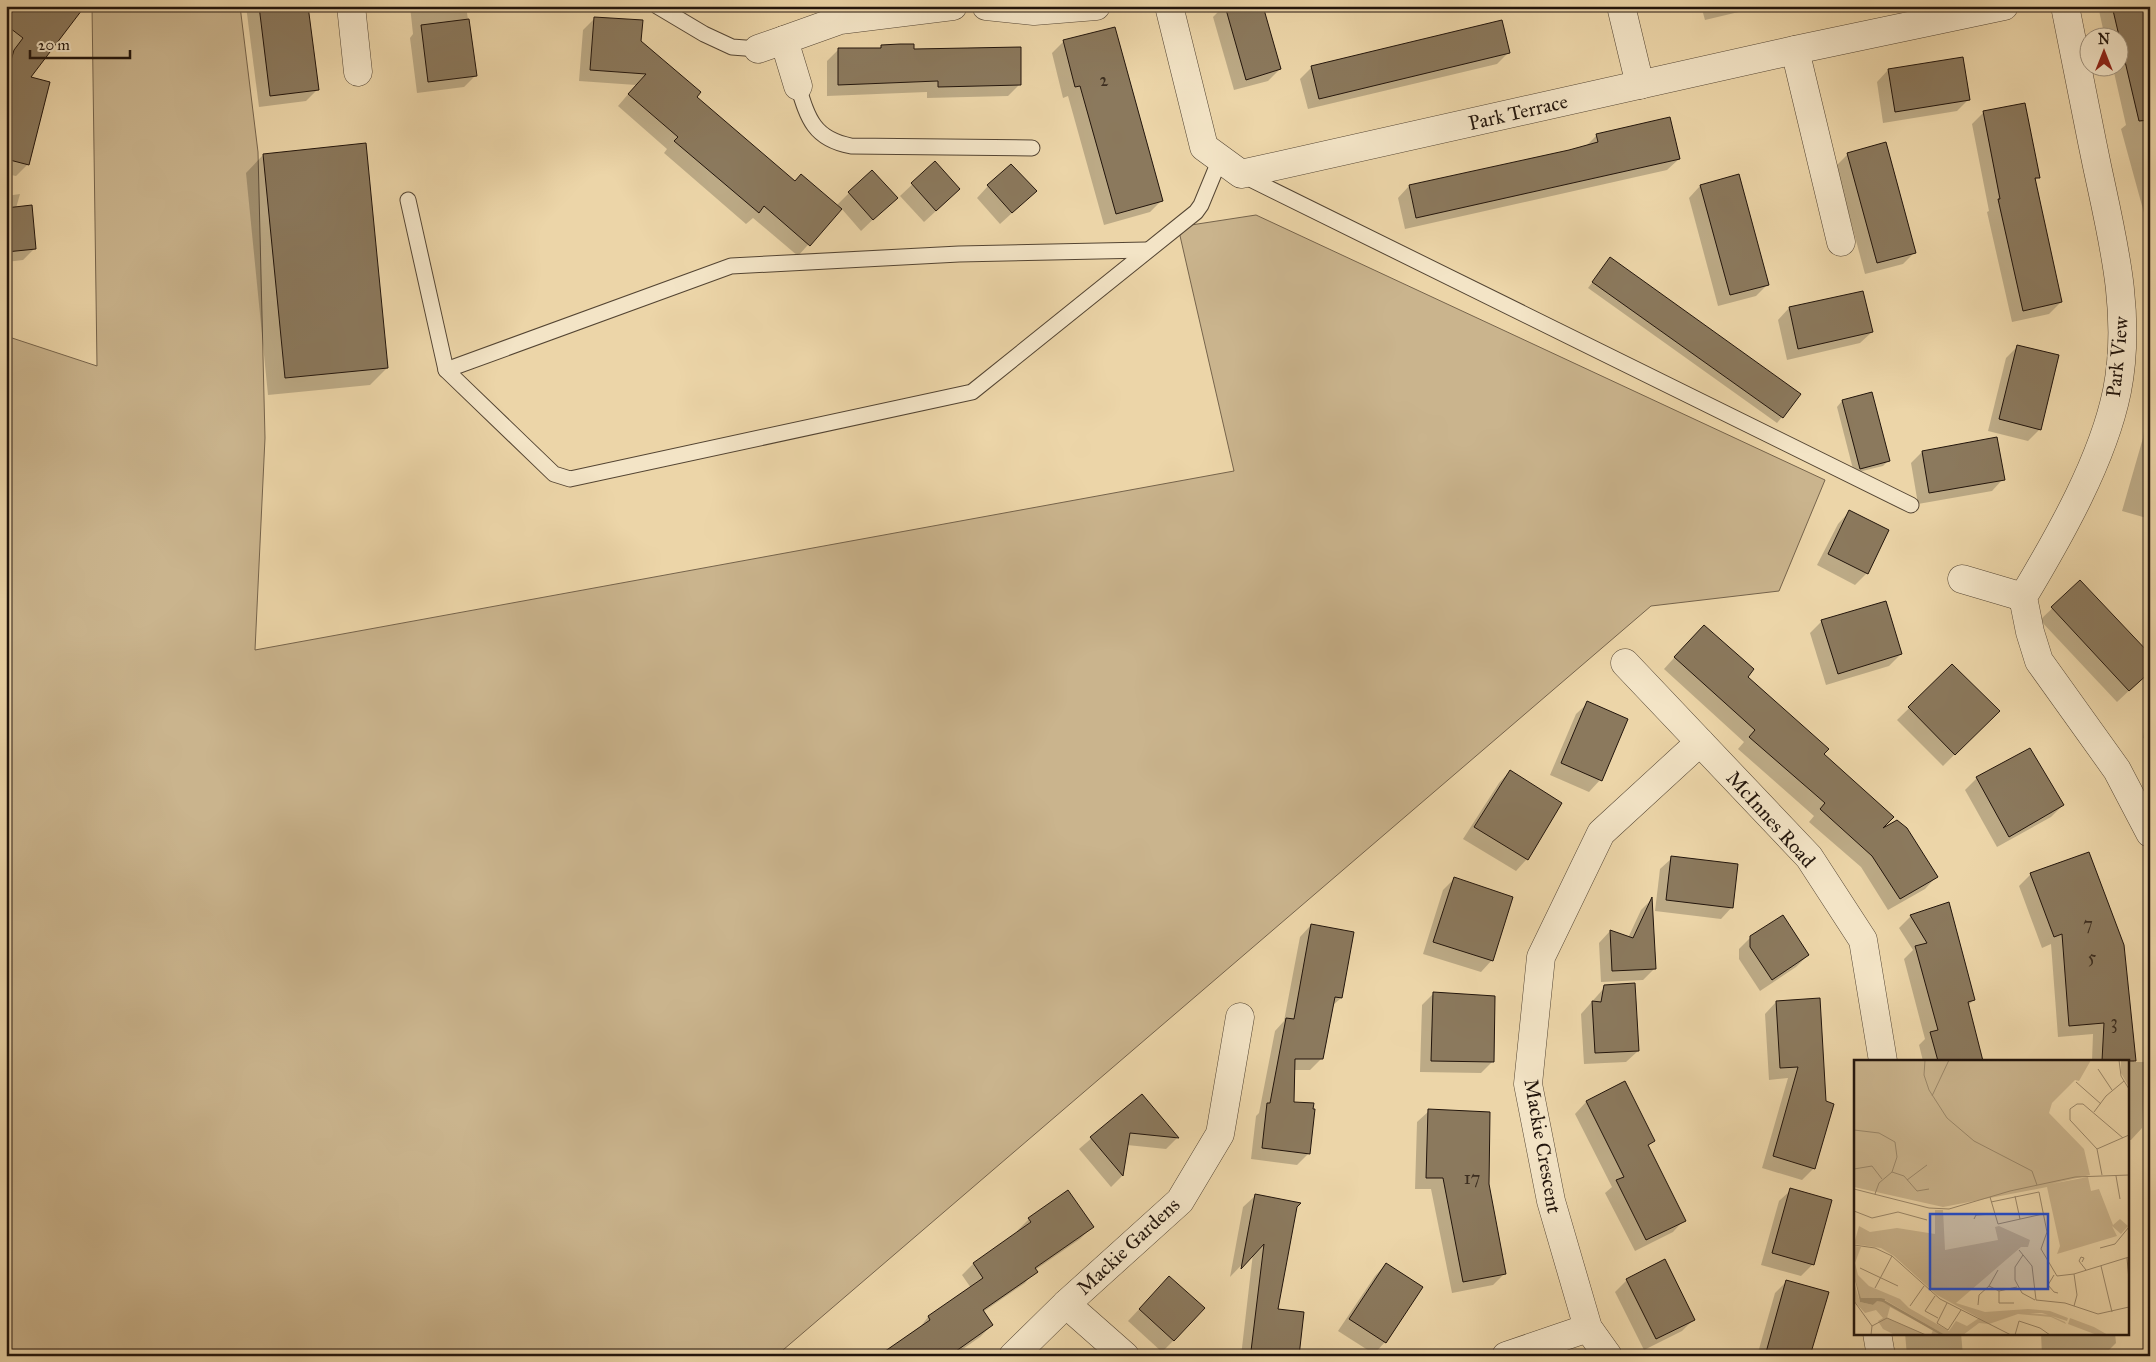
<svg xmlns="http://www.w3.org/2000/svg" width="2156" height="1362" font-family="'IM FELL Great Primer',serif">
<rect width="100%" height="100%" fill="#ecd5a8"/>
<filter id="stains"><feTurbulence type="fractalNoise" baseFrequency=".004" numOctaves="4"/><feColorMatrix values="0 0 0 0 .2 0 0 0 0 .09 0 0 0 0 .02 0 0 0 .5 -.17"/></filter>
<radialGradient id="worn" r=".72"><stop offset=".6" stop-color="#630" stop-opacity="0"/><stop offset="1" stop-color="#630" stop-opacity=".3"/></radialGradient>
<!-- green -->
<path fill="#cab48d" stroke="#76644c" d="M 92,6 L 240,6 L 258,152 L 265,438 L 255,650 L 1234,471 L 1178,227 L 1256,215 L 1825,480 L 1779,591 L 1651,606 L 776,1356 L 6,1356 L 6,336 L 97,366 Z"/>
<!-- water -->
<path fill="#a79473" stroke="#72614a" d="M 336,1352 L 383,1352 L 392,1356 L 336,1356 Z"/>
<!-- shadow -->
<g fill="#0003">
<path d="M 6,6 L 68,6 L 29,78 L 27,165 L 16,176 L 6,174 L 6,58 L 12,50 L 6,46 Z"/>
<path d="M 246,6 L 307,6 L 317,90 L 306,101 L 259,107 Z"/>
<path d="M 410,6 L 466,6 L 476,75 L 464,87 L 417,93 L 410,38 L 413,34 Z"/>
<path d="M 1224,6 L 1262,6 L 1280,69 L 1268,81 L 1234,90 L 1213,17 Z"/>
<path d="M 1701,6 L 1764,6 L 1705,20 Z"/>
<path d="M 2098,6 L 2150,6 L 2150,235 L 2121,129 L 2126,125 L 2113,68 L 2118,68 L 2118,38 L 2105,38 Z"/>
<path d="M 595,18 L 640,41 L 695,97 L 795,183 L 836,206 L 849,193 L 884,209 L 861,231 L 841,208 L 798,256 L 753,218 L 746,224 L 664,153 L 667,149 L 618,106 L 636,85 L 579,81 L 583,30 Z"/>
<path d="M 1064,41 L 1161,201 L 1150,212 L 1104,225 L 1068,96 L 1063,98 L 1052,53 Z"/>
<path d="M 882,46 L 913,50 L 1020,84 L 1008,96 L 927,98 L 927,92 L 827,96 L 827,61 L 839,49 L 879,49 Z"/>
<path d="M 1508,53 L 1497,64 L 1308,109 L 1300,79 L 1312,67 Z"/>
<path d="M 1888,70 L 1969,99 L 1957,111 L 1883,123 L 1877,82 Z"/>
<path d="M 1983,113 L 2039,177 L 2034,181 L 2061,302 L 2049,314 L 2012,322 L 1987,212 L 1989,211 L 1972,124 Z"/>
<path d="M 1597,135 L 1679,159 L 1667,170 L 1405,229 L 1398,198 L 1409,186 L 1585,147 Z"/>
<path d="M 365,145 L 387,368 L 370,385 L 268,395 L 246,173 L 263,155 Z"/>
<path d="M 1848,154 L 1914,253 L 1903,264 L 1865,274 L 1836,166 Z"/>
<path d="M 935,163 L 947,201 L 924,222 L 900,196 Z"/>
<path d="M 988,186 L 1024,202 L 1000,224 L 977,198 Z"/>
<path d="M 1700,186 L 1767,285 L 1756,296 L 1718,306 L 1689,198 Z"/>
<path d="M 20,194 L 16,208 L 35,248 L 23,260 L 6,262 L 6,196 Z"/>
<path d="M 1610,259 L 1782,417 L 1777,423 L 1588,288 Z"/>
<path d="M 1862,292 L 1872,332 L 1860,343 L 1787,360 L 1778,320 L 1789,308 Z"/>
<path d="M 2017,347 L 2040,429 L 2028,441 L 1988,431 L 2006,358 Z"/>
<path d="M 1871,394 L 1889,460 L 1883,466 L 1854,473 L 1837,407 L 1842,401 Z"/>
<path d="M 2150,394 L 2150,519 L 2122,511 L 2143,438 Z"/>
<path d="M 1922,452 L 2003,479 L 1992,491 L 1918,504 L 1911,463 Z"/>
<path d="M 1849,512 L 1867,573 L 1855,585 L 1817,565 L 1838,524 Z"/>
<path d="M 2080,582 L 2150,671 L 2117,702 L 2040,620 Z"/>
<path d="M 1822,621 L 1901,654 L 1889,666 L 1826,685 L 1810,633 Z"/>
<path d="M 1692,638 L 1746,677 L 1822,754 L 1878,832 L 1936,877 L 1925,889 L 1888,910 L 1861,867 L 1809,822 L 1814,816 L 1738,749 L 1744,742 L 1664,669 Z"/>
<path d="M 1952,666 L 1998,711 L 1943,766 L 1897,720 Z"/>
<path d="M 2150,697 L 2150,739 L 2143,738 Z"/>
<path d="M 1588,703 L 1600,780 L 1589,792 L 1550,775 L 1576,714 Z"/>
<path d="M 1510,771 L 1527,859 L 1516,871 L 1463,839 L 1499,783 Z"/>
<path d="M 1977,778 L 2063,805 L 2051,817 L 1997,847 L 1965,790 Z"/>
<path d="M 1672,858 L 1732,907 L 1721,919 L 1655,911 L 1660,869 Z"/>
<path d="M 2031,874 L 2123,945 L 2134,1062 L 2145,1062 L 2142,1128 L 2131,1140 L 2127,1140 L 2127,1061 L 2092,1061 L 2093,1034 L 2058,1037 L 2051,944 L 2042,948 L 2019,886 Z"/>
<path d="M 1455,878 L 1492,960 L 1481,972 L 1423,954 L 1443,890 Z"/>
<path d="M 1651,900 L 1655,968 L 1643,980 L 1601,982 L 1599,943 L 1610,931 L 1628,938 L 1641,910 Z"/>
<path d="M 1948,903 L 1974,1000 L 1967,1006 L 1982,1061 L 1923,1061 L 1919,1045 L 1925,1039 L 1904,959 L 1913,950 L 1899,928 L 1911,916 Z"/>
<path d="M 1311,925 L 1353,933 L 1341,998 L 1331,1007 L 1322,1058 L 1310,1070 L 1293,1070 L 1292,1104 L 1309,1153 L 1297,1165 L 1251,1159 L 1256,1116 L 1259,1113 L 1275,1031 L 1284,1021 L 1300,937 Z"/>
<path d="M 1751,937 L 1808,955 L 1796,967 L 1760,991 L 1739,959 L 1739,949 Z"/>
<path d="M 1605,987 L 1638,1051 L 1626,1062 L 1584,1064 L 1581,1014 Z"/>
<path d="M 1433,994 L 1493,1061 L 1481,1073 L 1420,1072 L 1422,1005 Z"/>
<path d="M 1818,1000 L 1814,1168 L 1802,1180 L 1762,1168 L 1788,1078 L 1769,1080 L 1765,1014 L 1776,1002 Z"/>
<path d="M 1624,1083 L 1654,1141 L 1647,1147 L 1684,1220 L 1673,1232 L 1635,1251 L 1605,1193 L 1612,1187 L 1575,1114 L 1586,1102 Z"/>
<path d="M 1142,1095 L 1177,1138 L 1166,1149 L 1127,1145 L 1122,1176 L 1111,1187 L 1079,1149 Z"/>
<path d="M 1429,1111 L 1488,1184 L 1505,1273 L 1493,1285 L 1452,1293 L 1431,1189 L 1415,1189 L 1417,1122 Z"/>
<path d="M 1791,1190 L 1813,1264 L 1801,1276 L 1761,1265 L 1779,1201 Z"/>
<path d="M 1067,1192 L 1092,1227 L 1080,1239 L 1035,1270 L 1025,1283 L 983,1312 L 992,1325 L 980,1337 L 953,1356 L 880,1356 L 918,1330 L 928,1317 L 971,1288 L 962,1275 L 973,1264 L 1018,1232 L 1017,1231 L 1029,1219 Z"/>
<path d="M 1255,1196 L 1296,1207 L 1277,1310 L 1298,1356 L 1241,1356 L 1253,1253 L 1230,1277 L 1243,1207 Z"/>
<path d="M 1386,1264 L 1385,1342 L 1374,1354 L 1338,1331 L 1375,1276 Z"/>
<path d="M 1627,1280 L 1694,1319 L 1682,1331 L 1644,1350 L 1615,1292 Z"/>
<path d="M 1787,1281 L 1809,1356 L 1757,1356 L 1775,1293 Z"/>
<path d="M 1158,1289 L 1174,1340 L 1162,1352 L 1128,1321 Z"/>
<path d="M 1905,1333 L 1961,1333 L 1963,1356 L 1907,1356 Z"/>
<path d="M 2041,1333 L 2115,1333 L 2116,1343 L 2104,1355 L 2042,1356 Z"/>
<path d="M 2147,1352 L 2149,1356 L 2141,1356 Z"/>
<path d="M 1697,1354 L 1712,1356 L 1695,1356 Z"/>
</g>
<!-- building -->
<g fill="#8b795d" stroke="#22150c">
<path d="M 6,6 L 85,6 L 31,77 L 50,82 L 29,165 L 6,159 L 6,71 L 8,71 L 14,50 L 23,38 L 6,25 Z"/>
<path d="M 259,6 L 308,6 L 319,90 L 270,96 Z"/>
<path d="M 1225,6 L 1263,6 L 1281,69 L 1246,80 Z"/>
<path d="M 2112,6 L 2150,6 L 2150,120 L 2139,121 Z"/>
<path d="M 594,17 L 643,20 L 641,41 L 701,92 L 697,97 L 795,181 L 801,174 L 842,209 L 810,246 L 764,206 L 759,213 L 674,141 L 678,137 L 628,94 L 646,74 L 590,70 Z"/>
<path d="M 469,19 L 477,76 L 428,82 L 421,25 Z"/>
<path d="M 1502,20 L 1510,53 L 1319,99 L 1311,66 Z"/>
<path d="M 1115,27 L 1163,201 L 1116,214 L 1080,86 L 1075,87 L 1063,40 Z"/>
<path d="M 900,44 L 914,44 L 914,49 L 1021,47 L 1021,85 L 938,87 L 938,81 L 838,85 L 838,48 L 881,48 L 881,45 Z"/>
<path d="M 1963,57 L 1970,100 L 1895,112 L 1888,69 Z"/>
<path d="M 2025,103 L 2040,178 L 2035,178 L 2062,302 L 2023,311 L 1998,199 L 2000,199 L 1983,111 Z"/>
<path d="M 1670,117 L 1680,159 L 1416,218 L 1409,185 L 1569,150 L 1598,142 L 1596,134 Z"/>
<path d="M 1886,142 L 1916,253 L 1877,263 L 1847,153 Z"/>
<path d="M 366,143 L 388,368 L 285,378 L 263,154 Z"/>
<path d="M 935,161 L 960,189 L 936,211 L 911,183 Z"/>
<path d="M 1011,164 L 1037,191 L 1012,213 L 987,185 Z"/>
<path d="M 872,170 L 898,198 L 873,220 L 848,192 Z"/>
<path d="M 1739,174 L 1769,285 L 1730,295 L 1700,185 Z"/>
<path d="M 32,205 L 36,249 L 6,252 L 6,208 Z"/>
<path d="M 1610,257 L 1801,394 L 1783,418 L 1592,282 Z"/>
<path d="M 1863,291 L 1873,332 L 1798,349 L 1789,307 Z"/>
<path d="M 2017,345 L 2059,355 L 2041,430 L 1999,419 Z"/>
<path d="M 1872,392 L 1890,461 L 1860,469 L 1842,400 Z"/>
<path d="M 1997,437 L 2005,480 L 1929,493 L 1922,451 Z"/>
<path d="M 1849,510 L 1889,530 L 1868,574 L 1828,554 Z"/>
<path d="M 2080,580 L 2150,654 L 2150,672 L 2129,691 L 2051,607 Z"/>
<path d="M 1886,601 L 1902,654 L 1838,674 L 1821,620 Z"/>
<path d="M 1704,625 L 1754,669 L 1748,677 L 1829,749 L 1824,754 L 1894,817 L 1883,828 L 1897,820 L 1907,828 L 1938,877 L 1900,899 L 1872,856 L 1820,809 L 1825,803 L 1749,737 L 1755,730 L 1674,657 Z"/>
<path d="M 1952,664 L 2000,711 L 1955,755 L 1908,707 Z"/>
<path d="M 1587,701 L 1628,719 L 1602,781 L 1561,763 Z"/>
<path d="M 2030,748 L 2064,805 L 2009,837 L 1976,777 Z"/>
<path d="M 1510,770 L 1562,803 L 1528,860 L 1474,827 Z"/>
<path d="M 2089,852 L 2124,945 L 2136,1061 L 2102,1061 L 2104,1023 L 2069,1026 L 2062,934 L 2054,937 L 2030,873 Z"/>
<path d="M 1671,856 L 1738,864 L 1733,908 L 1666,900 Z"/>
<path d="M 1454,877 L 1513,897 L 1493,961 L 1433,942 Z"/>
<path d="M 1652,897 L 1656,969 L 1612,971 L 1610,930 L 1633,938 Z"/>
<path d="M 1949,902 L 1975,1000 L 1968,1002 L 1983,1061 L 1938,1061 L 1930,1032 L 1938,1030 L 1915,946 L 1927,943 L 1910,915 Z"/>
<path d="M 1783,915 L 1809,955 L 1772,980 L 1750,947 L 1750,936 Z"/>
<path d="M 1311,924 L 1354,932 L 1342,998 L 1335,997 L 1323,1059 L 1295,1059 L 1294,1102 L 1314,1103 L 1313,1109 L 1315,1109 L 1310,1154 L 1262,1148 L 1267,1103 L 1270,1103 L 1286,1018 L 1294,1019 Z"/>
<path d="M 1635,983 L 1639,1051 L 1595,1053 L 1592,1001 L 1601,1002 L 1604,985 Z"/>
<path d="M 1433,992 L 1495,996 L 1494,1062 L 1431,1061 Z"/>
<path d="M 1820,998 L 1826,1101 L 1834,1104 L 1815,1169 L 1773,1156 L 1798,1067 L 1780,1068 L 1776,1001 Z"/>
<path d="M 1625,1081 L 1655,1141 L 1648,1145 L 1686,1221 L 1646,1240 L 1616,1180 L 1624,1177 L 1586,1101 Z"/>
<path d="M 1142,1094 L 1179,1138 L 1130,1133 L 1123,1176 L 1090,1137 Z"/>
<path d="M 1428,1109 L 1490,1112 L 1489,1184 L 1506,1274 L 1463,1282 L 1443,1178 L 1426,1178 Z"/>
<path d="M 1790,1188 L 1832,1200 L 1814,1265 L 1772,1253 Z"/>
<path d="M 1068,1190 L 1094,1227 L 1035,1268 L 1038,1272 L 983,1310 L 993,1325 L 949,1356 L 878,1356 L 930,1320 L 928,1316 L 983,1278 L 973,1263 L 1031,1222 L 1028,1218 Z"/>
<path d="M 1255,1194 L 1301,1203 L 1297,1207 L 1278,1309 L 1304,1312 L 1299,1356 L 1251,1351 L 1264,1244 L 1241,1269 Z"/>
<path d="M 1665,1259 L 1695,1320 L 1656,1339 L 1626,1279 Z"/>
<path d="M 1386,1263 L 1423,1287 L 1386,1343 L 1349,1319 Z"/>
<path d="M 1169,1276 L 1205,1308 L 1174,1341 L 1139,1309 Z"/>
<path d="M 1786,1280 L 1829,1292 L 1810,1356 L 1765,1356 Z"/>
</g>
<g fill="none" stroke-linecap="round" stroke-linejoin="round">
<defs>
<g id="lane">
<path d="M 657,6 L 704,34 L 732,47 L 758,49"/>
<path d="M 798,86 C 808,119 814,139 851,146 L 1032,148"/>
<path d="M 1242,175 L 1911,505"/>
<path d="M 408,200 L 446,370 L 554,474 L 570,479 L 972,392 L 1196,212 L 1201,205 L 1220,159"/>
<path d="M 446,370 L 731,266 L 959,254 L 1146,250"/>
</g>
<g id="street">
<path d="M 351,6 L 358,72"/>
<path d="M 986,6 L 1034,11 L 1096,6"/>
<path d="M 1169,6 L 1204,147 L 1241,174 L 1795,50 L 2004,6"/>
<path d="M 1621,6 L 1640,85"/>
<path d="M 2065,6 C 2076,60 2086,113 2097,166 C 2113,241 2132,314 2117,391 C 2103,460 2059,537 2023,597 L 2030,632 L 2039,661 L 2117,770 L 2150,833"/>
<path d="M 758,49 L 784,40"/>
<path d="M 1795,50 L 1841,242"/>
<path d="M 798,86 L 784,40 L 840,20 L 953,6"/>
<path d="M 1962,579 L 2023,597"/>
<path d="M 1625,663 L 1809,857 L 1863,940 L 1883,1061"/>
<path d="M 1877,1333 L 1881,1356"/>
<path d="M 1013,1356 L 1066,1304"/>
<path d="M 1125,1356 L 1066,1304 L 1180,1201 L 1220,1134 L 1240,1017"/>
<path d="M 1506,1356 L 1588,1328"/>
<path d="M 1608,1356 L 1588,1328 L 1551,1201 L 1528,1084 L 1541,957 L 1601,833 L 1700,742"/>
</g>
</defs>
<!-- lane casing -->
<use href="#lane" stroke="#544533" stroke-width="17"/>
<!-- street casing -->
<use href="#street" stroke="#544533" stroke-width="29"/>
<!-- lane -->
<use href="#lane" stroke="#f3e4c6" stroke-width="15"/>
<!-- street -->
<use href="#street" stroke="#f3e4c6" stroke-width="28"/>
</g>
<g text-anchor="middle" stroke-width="5" stroke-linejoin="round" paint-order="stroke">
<!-- number labels -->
<g font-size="18" fill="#3c2e20">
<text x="1104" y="86">2</text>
<text x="2088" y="930">7</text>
<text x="2092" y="963">5</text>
<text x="2114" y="1028">3</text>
<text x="1472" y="1184">17</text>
</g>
<!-- street labels -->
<g font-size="20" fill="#22150c" stroke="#f3e4c6">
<text transform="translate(1518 112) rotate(-13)" y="7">Park Terrace</text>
<text transform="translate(2117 357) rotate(-84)" y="7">Park View</text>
<text transform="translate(1771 819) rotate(48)" y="7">McInnes Road</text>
<text transform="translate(1543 1146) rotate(80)" y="7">Mackie Crescent</text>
<text transform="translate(1128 1246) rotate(-43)" y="7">Mackie Gardens</text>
</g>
</g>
<!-- overview -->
<g transform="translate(1854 1060)">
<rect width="275" height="275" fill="#ecd5a8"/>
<path d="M 0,0 L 237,0 L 225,21 L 221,20 L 198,43 L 195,53 L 230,89 L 236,115 L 197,124 L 234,117 L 237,131 L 245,129 L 259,165 L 266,159 L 274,166 L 267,174 L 258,166 L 263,176 L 203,194 L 206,186 L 193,127 L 89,147 L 0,127 ZM 267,0 L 275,0 L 275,27 L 267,13 ZM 81,150 L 89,150 L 91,190 L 144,180 L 141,167 L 145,166 L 176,180 L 174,187 L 167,187 L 102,243 L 131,252 L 174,249 L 196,251 L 214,258 L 213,261 L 188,253 L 176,253 L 195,255 L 211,262 L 212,264 L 197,257 L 164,254 L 135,264 L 125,263 L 109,275 L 91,275 L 31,240 L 7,238 L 0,215 L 0,186 L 7,187 L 1,203 L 4,215 L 15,226 L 46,239 L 55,248 L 95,271 L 102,261 L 113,266 L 125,258 L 83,235 L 40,196 L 27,188 L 0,184 L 5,166 L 16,172 L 43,168 L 81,174 ZM 0,222 L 6,242 L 19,245 L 23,240 L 30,242 L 89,275 L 77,275 L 79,270 L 36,247 L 33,258 L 72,275 L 41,275 L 29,269 L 24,261 L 29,258 L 22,250 L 11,253 L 0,241 ZM 216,258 L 240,267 L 254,275 L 243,275 L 214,264 Z" fill="#cab48d"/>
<path d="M 0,215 L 7,238 L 26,238 L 31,239 L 30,242 L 23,241 L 19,245 L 6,242 Z" fill="#a79473"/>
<path fill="none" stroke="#a79473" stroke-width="2.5" d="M 26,239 L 89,275"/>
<path fill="none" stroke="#9b886a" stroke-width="1" d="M 71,0 L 70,15 L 75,30 L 93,58 L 120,81 L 178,111 L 183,125M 265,0 L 267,16 L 275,29M 244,9 L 258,30M 222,22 L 247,44M 78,36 L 95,0M 240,52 L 252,36 L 270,21M 0,70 L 25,73 L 41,82 L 43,97 L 38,112 L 25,123 L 21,134M 243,89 L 275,75M 0,109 L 18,106 L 28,119M 38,112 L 50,116 L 63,131 L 75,129M 248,115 L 243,89 L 216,60 L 216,49 L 223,44 L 229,44 L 269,78M 262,116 L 266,139M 53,120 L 73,105M 0,129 L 75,148 L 95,149 L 156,131 L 221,117 L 275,115M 161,136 L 166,159M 136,137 L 144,164 L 189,154M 137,142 L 185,132 L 193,172 L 187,189 L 203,216 L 220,214 L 275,197M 0,151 L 18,158 L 44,152 L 73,160M 120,159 L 122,155 L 140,154M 0,185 L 21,188 L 38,196 L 86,239 L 157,275M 246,188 L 261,184 L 275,167M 165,190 L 178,206 L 182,240 L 211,243 L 244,254 L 275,247M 169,195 L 161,207 L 161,220 L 168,233 L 181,240M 273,198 L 275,220M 228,202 L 230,198 L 227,197 L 225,201 L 232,210M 247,206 L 258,252M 6,208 L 44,226M 144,210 L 135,226 L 145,231 L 163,227M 200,215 L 194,225 L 200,232 L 204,233M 21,228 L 38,196M 145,231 L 145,243 L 160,243M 81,236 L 71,251 L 84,258M 0,241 L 18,266 L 17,275M 93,243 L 83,263 L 94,270 L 107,250M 124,245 L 125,235 L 135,226M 56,246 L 70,226M 220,246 L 223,235 L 220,214M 18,266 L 33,258 L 72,275M 161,275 L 165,261 L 186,268 L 196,275"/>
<path fill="#1d4ed8" fill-opacity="0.15" stroke="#1d4ed8" stroke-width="2.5" d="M 76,154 L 194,154 L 194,229 L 76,229 Z"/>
<rect width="275" height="275" fill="none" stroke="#22150c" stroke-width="2.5"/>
</g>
<!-- margin -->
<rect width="2156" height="1362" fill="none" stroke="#ecd5a8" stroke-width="25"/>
<rect x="8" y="8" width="2141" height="1347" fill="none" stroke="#22150c" stroke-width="2.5"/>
<rect x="12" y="12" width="2131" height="1337" fill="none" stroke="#22150c"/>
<!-- north arrow -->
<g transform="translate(2104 52)"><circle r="24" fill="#f3e4c6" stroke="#9f917c"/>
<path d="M0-4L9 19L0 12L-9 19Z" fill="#8f2418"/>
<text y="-8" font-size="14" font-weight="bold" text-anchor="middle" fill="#22150c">N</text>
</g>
<!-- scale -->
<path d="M30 50v8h100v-8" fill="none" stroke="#22150c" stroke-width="2.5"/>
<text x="38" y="50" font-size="15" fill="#22150c" stroke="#f3e4c6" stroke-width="4" paint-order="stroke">20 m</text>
<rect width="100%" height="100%" filter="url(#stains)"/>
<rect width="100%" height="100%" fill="url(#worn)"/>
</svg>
